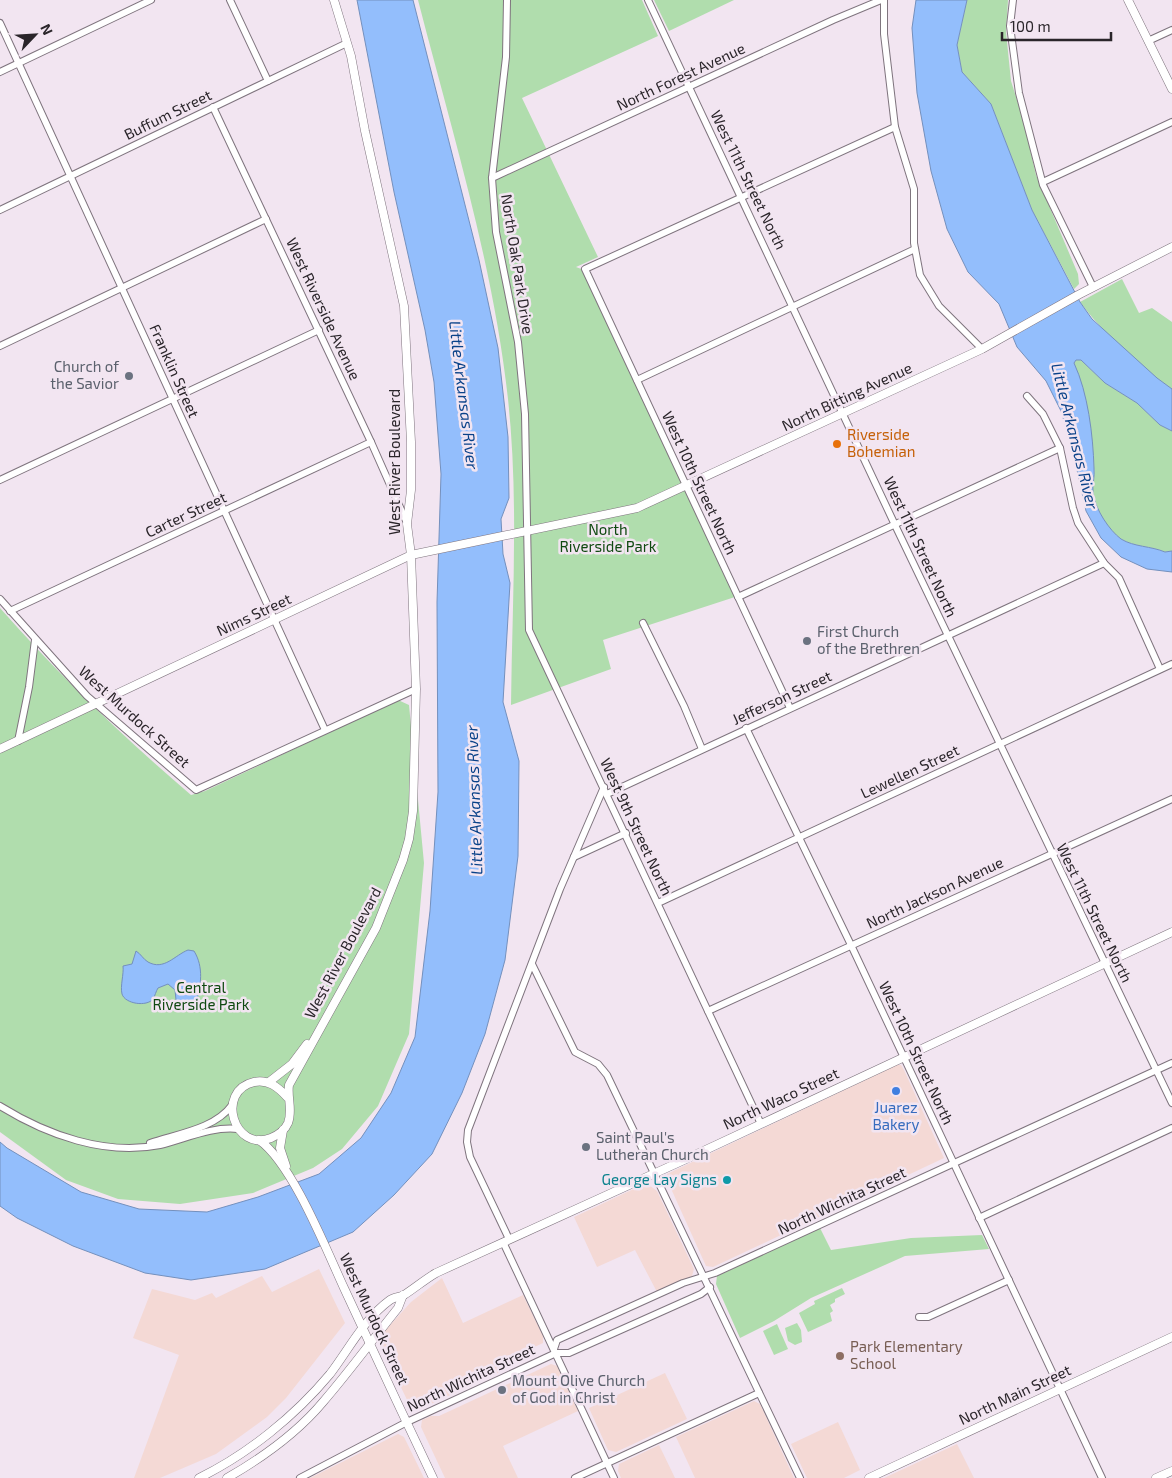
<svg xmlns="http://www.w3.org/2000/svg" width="1172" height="1478" font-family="'Exo 2',sans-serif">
<rect width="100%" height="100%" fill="#f2e5f1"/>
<!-- commercial -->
<g fill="#f4d9d5">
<path d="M 897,1065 L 901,1065 L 904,1070 L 944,1158 L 713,1267 L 706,1266 L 668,1182 L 667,1174 Z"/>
<path d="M 649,1185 L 657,1191 L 694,1269 L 692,1276 L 657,1292 L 635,1250 L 597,1267 L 574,1217 L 640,1186 Z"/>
<path d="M 319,1269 L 345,1323 L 286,1398 L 267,1417 L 216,1454 L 160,1478 L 134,1478 L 179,1355 L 133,1338 L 152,1289 L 195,1300 L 212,1293 L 216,1298 L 262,1276 L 272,1292 Z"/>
<path d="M 442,1278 L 463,1323 L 523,1295 L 543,1336 L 543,1343 L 520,1354 L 502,1371 L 418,1410 L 410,1406 L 383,1350 L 382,1338 L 383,1333 L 411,1302 Z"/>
<path d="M 551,1364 L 557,1366 L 578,1411 L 503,1446 L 518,1478 L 445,1478 L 421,1427 L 422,1420 L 431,1416 L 439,1416 Z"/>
<path d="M 665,1373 L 687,1419 L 616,1452 L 608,1450 L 589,1408 Z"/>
<path d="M 754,1401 L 760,1404 L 794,1478 L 695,1478 L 676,1437 Z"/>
<path d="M 838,1422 L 860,1470 L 844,1478 L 807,1478 L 791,1444 Z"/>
<path d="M 398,1434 L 404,1437 L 424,1478 L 310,1478 Z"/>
<path d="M 957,1444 L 974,1478 L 884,1478 Z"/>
<path d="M 659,1445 L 675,1478 L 621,1478 L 618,1471 L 619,1464 Z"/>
</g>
<!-- green -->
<g fill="#b0ddad">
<path d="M 418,0 L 642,0 L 658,36 L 522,98 L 598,257 L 576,267 L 584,270 L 738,596 L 603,640 L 611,669 L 511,705 C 512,603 519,501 508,399 C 493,263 452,132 418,0 Z"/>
<path d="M 654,0 L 734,0 L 669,31 Z"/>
<path d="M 967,0 L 1008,0 L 1006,32 L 1011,81 L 1023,119 L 1036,175 L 1078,274 L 1079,284 L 1074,289 L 1032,210 L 991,104 L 962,72 L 957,45 Z"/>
<path d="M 1122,279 L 1139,313 L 1152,308 L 1172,322 L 1172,389 C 1140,367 1103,333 1080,302 Z"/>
<path d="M 1076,360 L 1081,360 L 1105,383 L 1137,403 L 1160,425 L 1172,431 L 1172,551 L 1165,552 C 1151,546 1134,547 1121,539 C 1109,531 1096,510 1093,494 C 1092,486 1095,476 1094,468 C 1093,432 1084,397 1074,363 Z"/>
<path d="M 0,608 C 59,675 123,737 191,795 L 205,791 L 398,700 L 409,705 L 424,863 L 409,1034 L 378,1106 L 342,1149 L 313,1168 L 253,1193 L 180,1204 L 118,1199 L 66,1180 L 0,1132 Z"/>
<path d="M 820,1228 L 831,1250 L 911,1238 L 982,1235 L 989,1249 L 905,1256 L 811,1298 L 774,1321 L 740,1338 L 716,1284 L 717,1276 Z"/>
<path d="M 842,1288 L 845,1294 L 835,1299 L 835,1302 L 830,1305 L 833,1311 L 830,1313 L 832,1321 L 808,1332 L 799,1313 L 815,1304 L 814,1301 Z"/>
<path d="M 797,1323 L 801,1330 L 802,1342 L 795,1345 L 788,1341 L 785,1328 Z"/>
<path d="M 777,1324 L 788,1349 L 774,1355 L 763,1331 Z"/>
</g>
<!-- water -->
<g fill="#93befc" stroke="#7490bd">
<path d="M 357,0 L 413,0 L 479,260 L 498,348 L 508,437 L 509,498 L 501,519 L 503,554 L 510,583 L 503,702 L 519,761 L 518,856 L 505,960 L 485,1034 L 462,1093 L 432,1154 L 394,1195 L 353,1232 L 265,1269 L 191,1280 L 145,1273 L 73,1246 L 17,1218 L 0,1206 L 0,1142 L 7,1148 L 81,1192 L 139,1209 L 207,1212 L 258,1197 L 319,1174 L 361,1138 L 391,1093 L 415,1037 L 430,911 L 438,792 L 437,602 L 441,474 L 434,382 L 425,330 L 394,192 Z"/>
<path d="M 916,0 L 967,0 L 957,45 L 962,72 L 991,104 L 1032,210 L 1080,302 L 1092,319 L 1157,378 L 1172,389 L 1172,431 L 1160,425 L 1137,403 L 1105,383 L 1081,360 L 1076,360 L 1074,363 C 1088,393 1093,435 1094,468 C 1095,476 1092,486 1093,494 C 1096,510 1109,530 1121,539 C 1134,547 1151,546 1165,552 L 1172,551 L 1172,572 L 1147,569 L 1121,557 L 1101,538 L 1086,511 L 1072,447 L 1061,411 L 1046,381 L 1017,347 L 999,304 L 968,272 L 947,229 L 931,171 L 917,93 L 912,28 Z"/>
<path d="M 188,950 L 194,951 C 204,967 201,986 196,1003 L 182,1011 L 177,1010 L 175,990 L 168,984 L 158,988 C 156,991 155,996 153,999 C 147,1007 125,1004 122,994 C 120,986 124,974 123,966 L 132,964 L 136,951 C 141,954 143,959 148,962 C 164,971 175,955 188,950 Z"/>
</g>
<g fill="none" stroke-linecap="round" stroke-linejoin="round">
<defs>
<g id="minor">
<path d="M 230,0 L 268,81"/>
<path d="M 507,0 L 506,57 L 492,178 L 496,232 L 518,342 L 525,414 L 529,630 L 761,1124"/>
<path d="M 648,0 L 895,525 L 1172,1103"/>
<path d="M 884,0 L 884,34 L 895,127 L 914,189 L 914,243 L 920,275 L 939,306 L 982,349"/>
<path d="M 1013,0 L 1010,26 L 1019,93 L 1043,185 L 1093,287"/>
<path d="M 0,23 L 325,730"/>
<path d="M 1148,41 L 1172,30"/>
<path d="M 0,72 L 151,0"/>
<path d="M 213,107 L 371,442 L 407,523"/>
<path d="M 492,178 L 833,20 L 881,0"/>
<path d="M 1043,182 L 1172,122"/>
<path d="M 0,210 L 347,43"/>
<path d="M 0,346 L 266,219"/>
<path d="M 637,380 L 915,249"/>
<path d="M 1027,396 L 1043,414 L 1060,448 L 1073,508 L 1078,523 L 1104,563 L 1119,578 L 1160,669"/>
<path d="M 0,480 L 319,330"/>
<path d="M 738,597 L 1060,448"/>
<path d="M 0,599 L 87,696 L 196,790 L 416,689"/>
<path d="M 10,611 L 371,442"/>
<path d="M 643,623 L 684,706 L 702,749"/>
<path d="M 790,708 L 585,269 L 895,127"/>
<path d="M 746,728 L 851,945 L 1102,1478"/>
<path d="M 18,741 L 29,687 L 35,640"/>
<path d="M 607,794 L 1104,563"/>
<path d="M 574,857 L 626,833"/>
<path d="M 658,903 L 1172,664"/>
<path d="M 532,964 L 575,1052 L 598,1064 L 607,1075 L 800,1478"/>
<path d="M 708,1011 L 1172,799"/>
<path d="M 0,1106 C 47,1135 105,1156 160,1145 C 185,1139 212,1126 238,1129"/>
<path d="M 150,1143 C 176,1134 215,1129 232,1105"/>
<path d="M 979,1218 L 1172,1128"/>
<path d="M 509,1239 L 470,1157 L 467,1142 L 468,1130 L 560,889 L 604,787"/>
<path d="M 503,1242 L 614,1478"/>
<path d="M 919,1317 L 928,1317 L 1009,1280"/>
<path d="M 554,1349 L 557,1340 L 683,1283 L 715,1273 L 1172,1063"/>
<path d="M 300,1478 L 407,1422 L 556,1353 L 569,1353 L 701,1294 L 710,1287"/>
<path d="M 575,1478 L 759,1393"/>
</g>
<g id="tertiary">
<path d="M 1128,0 L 1172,89"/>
<path d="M 0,749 L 411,555 L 637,508 L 982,349 L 1078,295 L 1172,247"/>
<path d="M 269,1082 L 292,1064 L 307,1044"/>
<path d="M 287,1097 C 278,1087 268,1079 254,1082 C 215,1091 234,1153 271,1138 C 278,1135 285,1130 288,1123 C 293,1110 287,1098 289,1085 L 376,928 L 403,860 L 409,839 L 413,811 L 416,689 L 411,555 L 407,524 L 411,490 L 411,442 L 404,306 L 365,131 L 351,56 L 334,0"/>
<path d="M 283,1130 L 280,1148 L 286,1166"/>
<path d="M 259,1140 C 292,1163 326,1249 344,1288 C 373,1351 403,1415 433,1478"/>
<path d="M 199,1478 C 248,1454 295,1416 330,1374 C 349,1349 364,1319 390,1300 C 394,1297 400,1297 404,1295 C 415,1288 424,1280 436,1273 L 684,1160 L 1172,932"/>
<path d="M 227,1478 C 262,1458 297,1433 323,1402 C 349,1372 373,1339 398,1308 L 403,1295"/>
<path d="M 869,1478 L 1172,1337"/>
<path d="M 1156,1478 L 1172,1471"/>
</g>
</defs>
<!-- minor casing -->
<use href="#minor" stroke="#7f747e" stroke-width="8"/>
<!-- tertiary casing -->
<use href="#tertiary" stroke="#7f747e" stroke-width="9"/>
<!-- minor -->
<use href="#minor" stroke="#fff" stroke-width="6"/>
<!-- tertiary -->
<use href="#tertiary" stroke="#fff" stroke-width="8"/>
</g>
<!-- markers -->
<g fill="#6b7280" stroke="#f2e5f1" stroke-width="2">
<circle cx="129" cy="376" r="5"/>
<circle cx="807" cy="641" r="5"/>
<circle cx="586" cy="1147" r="5"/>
<circle cx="502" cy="1390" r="5"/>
</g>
<circle fill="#e8710a" stroke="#f2e5f1" stroke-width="2" cx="837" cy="444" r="5"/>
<circle fill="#3f7fe0" stroke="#f2e5f1" stroke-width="2" cx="896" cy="1091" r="5"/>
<circle fill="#0f9aa8" stroke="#f2e5f1" stroke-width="2" cx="727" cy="1180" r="5"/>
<circle fill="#8d6e63" stroke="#f2e5f1" stroke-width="2" cx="840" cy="1356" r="5"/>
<g text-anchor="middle" stroke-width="5" stroke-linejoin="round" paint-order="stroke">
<!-- street labels -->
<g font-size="15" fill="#2a252a" stroke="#f2e5f1">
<text transform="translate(681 77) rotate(-25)" y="5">North Forest Avenue</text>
<text transform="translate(168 115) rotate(-26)" y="5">Buffum Street</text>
<text transform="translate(748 180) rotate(64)" y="5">West 11th Street North</text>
<text transform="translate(517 264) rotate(81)" y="5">North Oak Park Drive</text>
<text transform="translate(323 309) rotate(65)" y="5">West Riverside Avenue</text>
<text transform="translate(174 371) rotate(66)" y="5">Franklin Street</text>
<text transform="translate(847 397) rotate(-25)" y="5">North Bitting Avenue</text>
<text transform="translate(395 462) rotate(-90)" y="5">West River Boulevard</text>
<text transform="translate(699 483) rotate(65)" y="5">West 10th Street North</text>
<text transform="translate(186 515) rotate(-25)" y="5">Carter Street</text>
<text transform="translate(920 547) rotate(65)" y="5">West 11th Street North</text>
<text transform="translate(254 615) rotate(-25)" y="5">Nims Street</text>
<text transform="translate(782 698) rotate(-25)" y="5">Jefferson Street</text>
<text transform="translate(134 717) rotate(42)" y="5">West Murdock Street</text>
<text transform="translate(910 772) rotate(-25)" y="5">Lewellen Street</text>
<text transform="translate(636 827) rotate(65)" y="5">West 9th Street North</text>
<text transform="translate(935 893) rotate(-25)" y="5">North Jackson Avenue</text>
<text transform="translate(1094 913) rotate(64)" y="5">West 11th Street North</text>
<text transform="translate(343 953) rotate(-62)" y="5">West River Boulevard</text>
<text transform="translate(916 1053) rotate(65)" y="5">West 10th Street North</text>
<text transform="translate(781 1099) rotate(-25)" y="5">North Waco Street</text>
<text transform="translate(842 1201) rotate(-25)" y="5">North Wichita Street</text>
<text transform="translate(374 1319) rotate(65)" y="5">West Murdock Street</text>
<text transform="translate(471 1378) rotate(-25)" y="5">North Wichita Street</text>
<text transform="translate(1015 1395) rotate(-25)" y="5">North Main Street</text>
</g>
<!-- worship labels -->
<g font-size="15" fill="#5b616d" stroke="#f2e5f1" text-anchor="start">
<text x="119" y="372" text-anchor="end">Church of<tspan x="119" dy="17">the Savior</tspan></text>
<text x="817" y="637">First Church<tspan x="817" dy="17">of the Brethren</tspan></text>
<text x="596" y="1143">Saint Paul's<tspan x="596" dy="17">Lutheran Church</tspan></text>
<text x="512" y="1386">Mount Olive Church<tspan x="512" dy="17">of God in Christ</tspan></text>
</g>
<!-- food labels -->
<g font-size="15" fill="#c56008" stroke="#f2e5f1" text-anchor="start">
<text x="847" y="440">Riverside<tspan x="847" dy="17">Bohemian</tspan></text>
</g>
<!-- park labels -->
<g font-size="15" fill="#0f4910" stroke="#f2e5f1">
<text x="608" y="535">North<tspan x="608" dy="17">Riverside Park</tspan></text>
<text x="201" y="993">Central<tspan x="201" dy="17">Riverside Park</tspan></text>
</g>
<!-- shop labels -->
<g font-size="15" fill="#366cbe" stroke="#f2e5f1">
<text x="896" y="1113">Juarez<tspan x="896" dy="17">Bakery</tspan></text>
</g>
<!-- culture labels -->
<g font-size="15" fill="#0d838f" stroke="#f2e5f1" text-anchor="end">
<text x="717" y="1185">George Lay Signs</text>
</g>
<!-- education labels -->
<g font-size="15" fill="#785e54" stroke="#f2e5f1" text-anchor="start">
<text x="850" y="1352">Park Elementary<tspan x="850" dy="17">School</tspan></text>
</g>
<!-- water labels -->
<g font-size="16" font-style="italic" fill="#0a4289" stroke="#f2e5f1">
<text transform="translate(464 395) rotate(83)" y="6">Little Arkansas River</text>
<text transform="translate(1075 436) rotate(76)" y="6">Little Arkansas River</text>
<text transform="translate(474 800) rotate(-92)" y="6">Little Arkansas River</text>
</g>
</g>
<!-- north arrow -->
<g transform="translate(35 35) rotate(65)" stroke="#f2e5f1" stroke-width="4" paint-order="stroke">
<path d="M0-4L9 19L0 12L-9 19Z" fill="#2a252a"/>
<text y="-8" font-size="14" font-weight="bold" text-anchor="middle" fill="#2a252a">N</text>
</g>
<!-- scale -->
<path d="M1002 32v8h109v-8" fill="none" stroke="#2a252a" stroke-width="2.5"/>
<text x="1010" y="32" font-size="15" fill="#2a252a" stroke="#f2e5f1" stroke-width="4" paint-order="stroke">100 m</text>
</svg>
